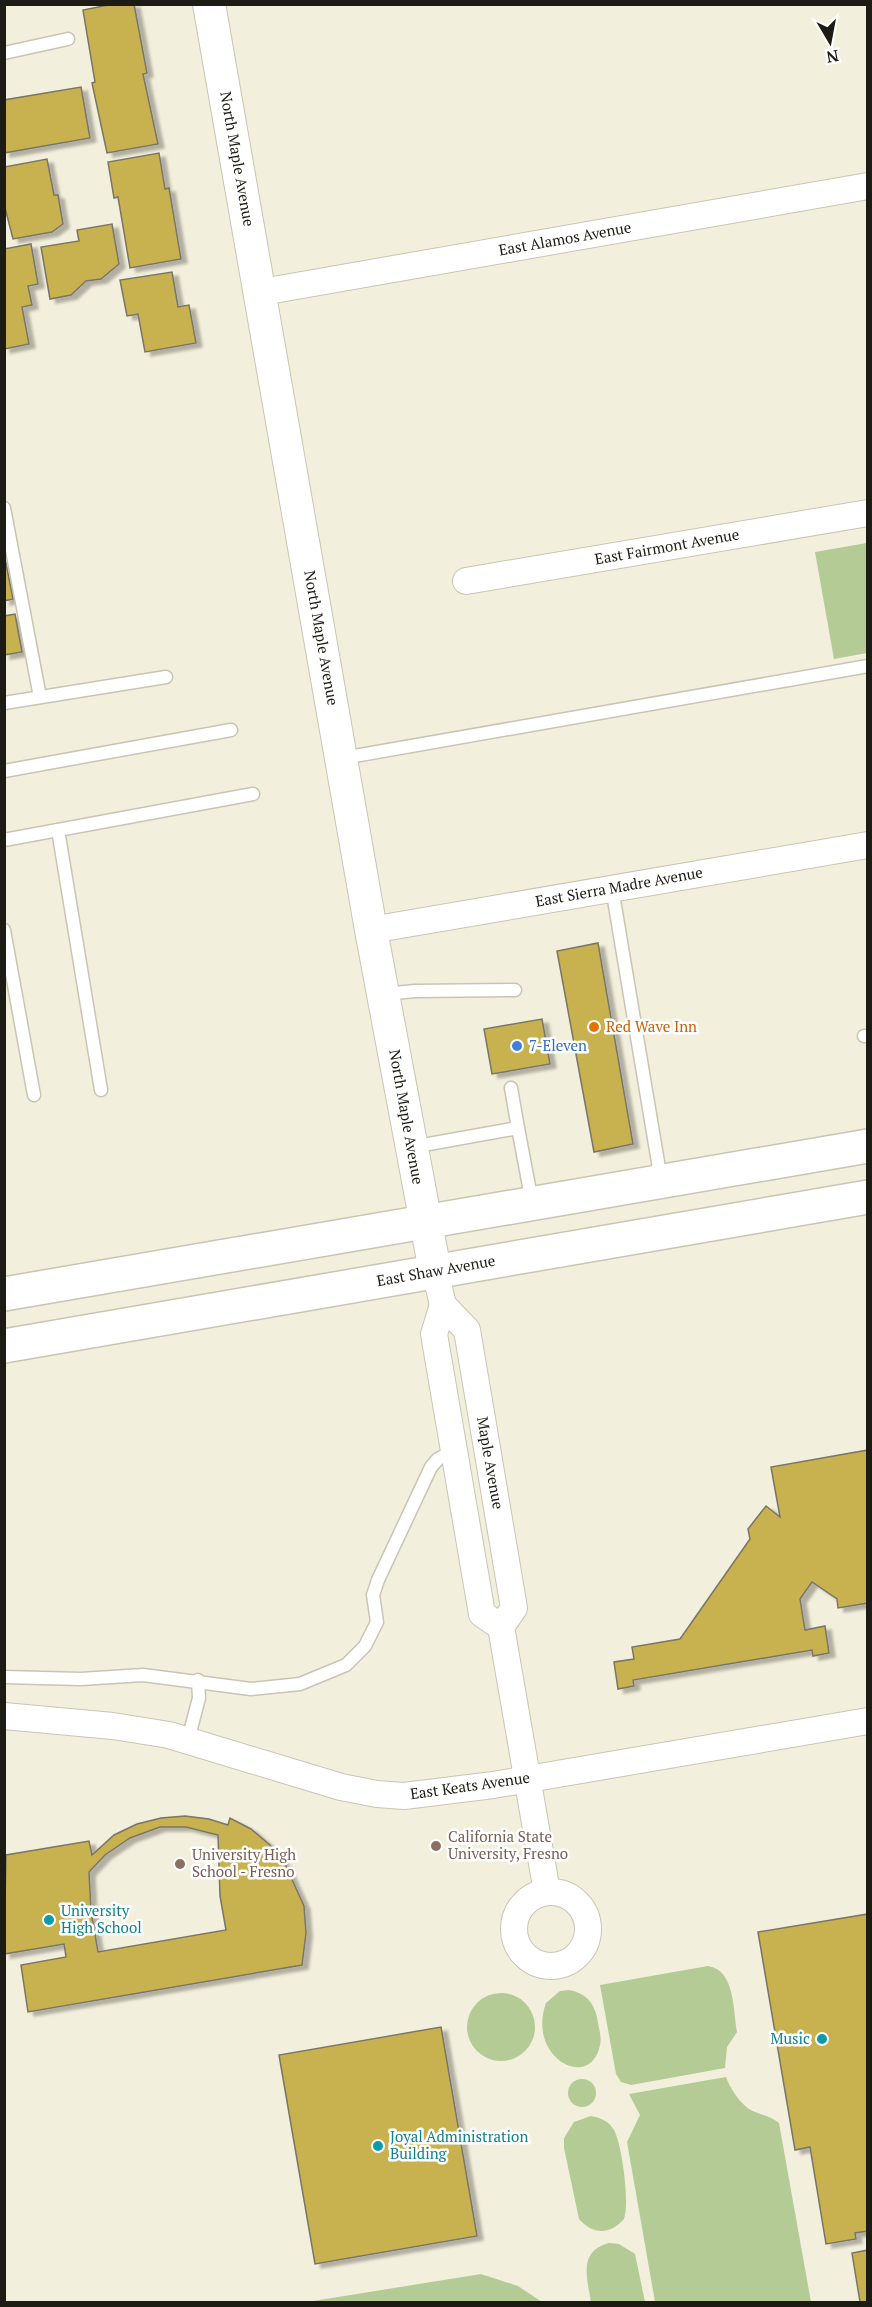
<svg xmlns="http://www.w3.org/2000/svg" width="872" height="2307" font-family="'PT Serif',serif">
<defs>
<filter id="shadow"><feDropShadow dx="6" dy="4" stdDeviation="1.5" flood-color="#0004"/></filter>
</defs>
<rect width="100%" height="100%" fill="#f3efdd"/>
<!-- green -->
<g fill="#b4cb95">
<path d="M 867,543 L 867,653 L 834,659 L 815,552 Z"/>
<path d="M 708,1966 C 735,1970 733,2009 737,2032 L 727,2047 L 725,2068 L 631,2085 L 621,2082 L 616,2074 L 600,1985 Z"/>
<path d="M 569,1990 C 585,1993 593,2001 597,2017 C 598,2026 602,2036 600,2045 C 591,2092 526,2058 546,2003 L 560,1991 Z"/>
<circle cx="501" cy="2027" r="34"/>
<path d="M 726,2077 C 730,2088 739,2102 749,2109 C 759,2115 769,2115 779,2123 L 811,2302 L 655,2302 L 627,2142 L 640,2115 L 629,2094 Z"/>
<circle cx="582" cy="2093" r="14"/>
<path d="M 591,2116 C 601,2118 609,2121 614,2130 C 622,2144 630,2205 624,2219 C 610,2235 593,2235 579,2219 L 564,2148 L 564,2138 L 574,2122 Z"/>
<path d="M 609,2243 L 619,2244 L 635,2254 L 645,2302 L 591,2302 C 587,2278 578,2251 609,2243 Z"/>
<path d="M 481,2274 L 518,2286 L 542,2302 L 307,2302 Z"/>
</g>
<!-- building -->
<g fill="#c8b14f" stroke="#7a7666" stroke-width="1.5" fill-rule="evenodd" filter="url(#shadow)">
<path d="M 113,4 L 134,4 L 147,73 L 143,74 L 158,144 L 107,153 L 92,83 L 95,82 L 83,10 Z"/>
<path d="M 81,87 L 90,138 L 4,153 L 4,100 Z"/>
<path d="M 159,153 L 165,189 L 169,188 L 181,259 L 130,268 L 118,197 L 114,198 L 108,162 Z"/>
<path d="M 47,159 L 54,195 L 58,195 L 63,224 L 52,232 L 13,239 L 4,204 L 4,167 Z"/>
<path d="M 112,224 L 119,264 L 101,279 L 86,281 L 71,295 L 50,299 L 41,247 L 79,241 L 77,230 Z"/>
<path d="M 31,244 L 38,284 L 28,286 L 32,305 L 22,307 L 29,344 L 4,349 L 4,249 Z"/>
<path d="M 172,272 L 178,307 L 189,305 L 196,343 L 145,352 L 138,314 L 127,316 L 120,280 Z"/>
<path d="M 4,553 L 13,599 L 4,601 Z"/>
<path d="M 15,614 L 22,652 L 4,655 L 4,616 Z"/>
<path d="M 598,943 L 633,1144 L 594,1152 L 557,951 Z"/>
<path d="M 542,1019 L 550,1064 L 492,1074 L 484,1029 Z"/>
<path d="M 868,1450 L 868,1603 L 838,1608 L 837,1599 L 812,1582 L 800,1599 L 805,1630 L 825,1626 L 829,1653 L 813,1656 L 812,1650 L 633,1680 L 634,1686 L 618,1689 L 614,1662 L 634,1659 L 632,1647 L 680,1639 L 750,1539 L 748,1529 L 766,1506 L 780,1517 L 771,1467 Z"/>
<path d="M 185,1816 L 209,1819 L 228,1825 L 230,1818 L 251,1829 L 270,1845 L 285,1864 L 304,1906 L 306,1933 L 302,1965 L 28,2012 L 21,1965 L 66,1957 L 64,1944 L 4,1954 L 6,1855 L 89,1841 L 92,1855 L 114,1835 L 137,1824 L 161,1818 ZM 160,1827 L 186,1827 L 218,1835 L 220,1896 L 226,1930 L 98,1952 L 91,1911 L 89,1872 L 105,1855 L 130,1838 Z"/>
<path d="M 868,1914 L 868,2231 L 855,2233 L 856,2239 L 826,2244 L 810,2147 L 795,2150 L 758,1932 Z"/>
<path d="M 441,2027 L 477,2236 L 315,2264 L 279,2055 Z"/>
<path d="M 868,2250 L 868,2302 L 860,2302 L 852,2253 Z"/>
</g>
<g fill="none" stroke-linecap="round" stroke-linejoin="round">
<defs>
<g id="service">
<path d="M 4,53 L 68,39"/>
<path d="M 4,508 L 40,697"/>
<path d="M 4,703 L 166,677"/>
<path d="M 343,758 L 868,666"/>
<path d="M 4,771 L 231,730"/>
<path d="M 58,830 L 101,1090"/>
<path d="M 4,840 L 253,794"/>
<path d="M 612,888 L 661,1180"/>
<path d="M 4,930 L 34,1095"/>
<path d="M 384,994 L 415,991 L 515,990"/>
<path d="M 864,1036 L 868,1036"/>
<path d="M 511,1088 L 518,1128"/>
<path d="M 412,1147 L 518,1128 L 532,1202"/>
<path d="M 4,1677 L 81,1679 L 143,1675 L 251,1689 L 300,1684 L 346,1665 L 365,1646 L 377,1622 L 373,1595 L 378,1580 L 431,1467 L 438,1459 L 453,1451"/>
<path d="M 188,1740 L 199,1698 L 198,1680"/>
</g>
<g id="minor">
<path d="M 262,292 L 868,186"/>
<path d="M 466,581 L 868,513"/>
<path d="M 371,930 L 868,845"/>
<path d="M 435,1271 L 443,1305 L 467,1330 L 514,1608 L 501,1627 L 547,1892"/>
<path d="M 443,1305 L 434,1334 L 482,1614 L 501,1627"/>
<path d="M 4,1716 L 113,1726 L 169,1735 L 341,1787 L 377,1794 L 404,1796 L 493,1785 L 868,1721"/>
<circle cx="551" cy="1929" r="37"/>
</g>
<path id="tertiary" d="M 209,4 L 371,930 L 435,1271"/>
<g id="primary">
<path d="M 4,1294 L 868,1146"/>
<path d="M 4,1346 L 868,1197"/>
</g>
</defs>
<!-- service casing -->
<use href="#service" stroke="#c9c5b4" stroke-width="15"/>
<!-- minor casing -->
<use href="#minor" stroke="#c9c5b4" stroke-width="28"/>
<!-- tertiary casing -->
<use href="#tertiary" stroke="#c9c5b4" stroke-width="34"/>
<!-- primary casing -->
<use href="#primary" stroke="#c9c5b4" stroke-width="36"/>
<!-- service -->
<use href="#service" stroke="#fff" stroke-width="12"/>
<!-- minor -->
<use href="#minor" stroke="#fff" stroke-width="26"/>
<!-- tertiary -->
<use href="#tertiary" stroke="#fff" stroke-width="32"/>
<!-- primary -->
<use href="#primary" stroke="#fff" stroke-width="33"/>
</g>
<!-- markers -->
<circle fill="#e8710a" stroke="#fff" stroke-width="2" cx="594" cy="1027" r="6"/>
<circle fill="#3f7fe0" stroke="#fff" stroke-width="2" cx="517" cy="1046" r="6"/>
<g fill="#8d6e63" stroke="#fff" stroke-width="2">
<circle cx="436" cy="1846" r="6"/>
<circle cx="180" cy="1864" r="6"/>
</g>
<g fill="#0f9aa8" stroke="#fff" stroke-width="2">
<circle cx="49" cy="1920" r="6"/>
<circle cx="822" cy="2039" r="6"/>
<circle cx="378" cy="2146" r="6"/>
</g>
<g text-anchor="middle" stroke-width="5" stroke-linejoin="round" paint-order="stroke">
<!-- street labels -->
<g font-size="15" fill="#1c1b14" stroke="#fff">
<text transform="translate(237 159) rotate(80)" y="5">North Maple Avenue</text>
<text transform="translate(565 239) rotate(-10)" y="5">East Alamos Avenue</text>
<text transform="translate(667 547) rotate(-10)" y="5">East Fairmont Avenue</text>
<text transform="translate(321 638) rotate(80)" y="5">North Maple Avenue</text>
<text transform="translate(619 887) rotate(-10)" y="5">East Sierra Madre Avenue</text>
<text transform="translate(406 1117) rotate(80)" y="5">North Maple Avenue</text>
<text transform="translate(436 1271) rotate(-10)" y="5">East Shaw Avenue</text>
<text transform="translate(490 1463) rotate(80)" y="5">Maple Avenue</text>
<text transform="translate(470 1786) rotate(-8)" y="5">East Keats Avenue</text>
</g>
<!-- food labels -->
<g font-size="15" fill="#c56008" stroke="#fff" text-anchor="start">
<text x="606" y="1032">Red Wave Inn</text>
</g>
<!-- shop labels -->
<g font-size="15" fill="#366cbe" stroke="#fff" text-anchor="start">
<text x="529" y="1051">7-Eleven</text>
</g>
<!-- education labels -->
<g font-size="15" fill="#785e54" stroke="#fff" text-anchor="start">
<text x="448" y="1842">California State<tspan x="448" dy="17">University, Fresno</tspan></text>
<text x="192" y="1860">University High<tspan x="192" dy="17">School - Fresno</tspan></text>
</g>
<!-- culture labels -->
<g font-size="15" fill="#0d838f" stroke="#fff" text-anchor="start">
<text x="61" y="1916">University<tspan x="61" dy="17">High School</tspan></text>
<text x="810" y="2044" text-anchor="end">Music</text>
<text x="390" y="2142">Joyal Administration<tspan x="390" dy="17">Building</tspan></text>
</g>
</g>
<!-- border -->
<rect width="872" height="2307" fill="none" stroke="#1c1b14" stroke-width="12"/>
<!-- north arrow -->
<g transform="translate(830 42) rotate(170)" stroke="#ffffff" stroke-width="4.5" paint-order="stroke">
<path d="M0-4.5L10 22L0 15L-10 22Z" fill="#1c1b14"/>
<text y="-9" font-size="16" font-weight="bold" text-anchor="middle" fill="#1c1b14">N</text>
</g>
</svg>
